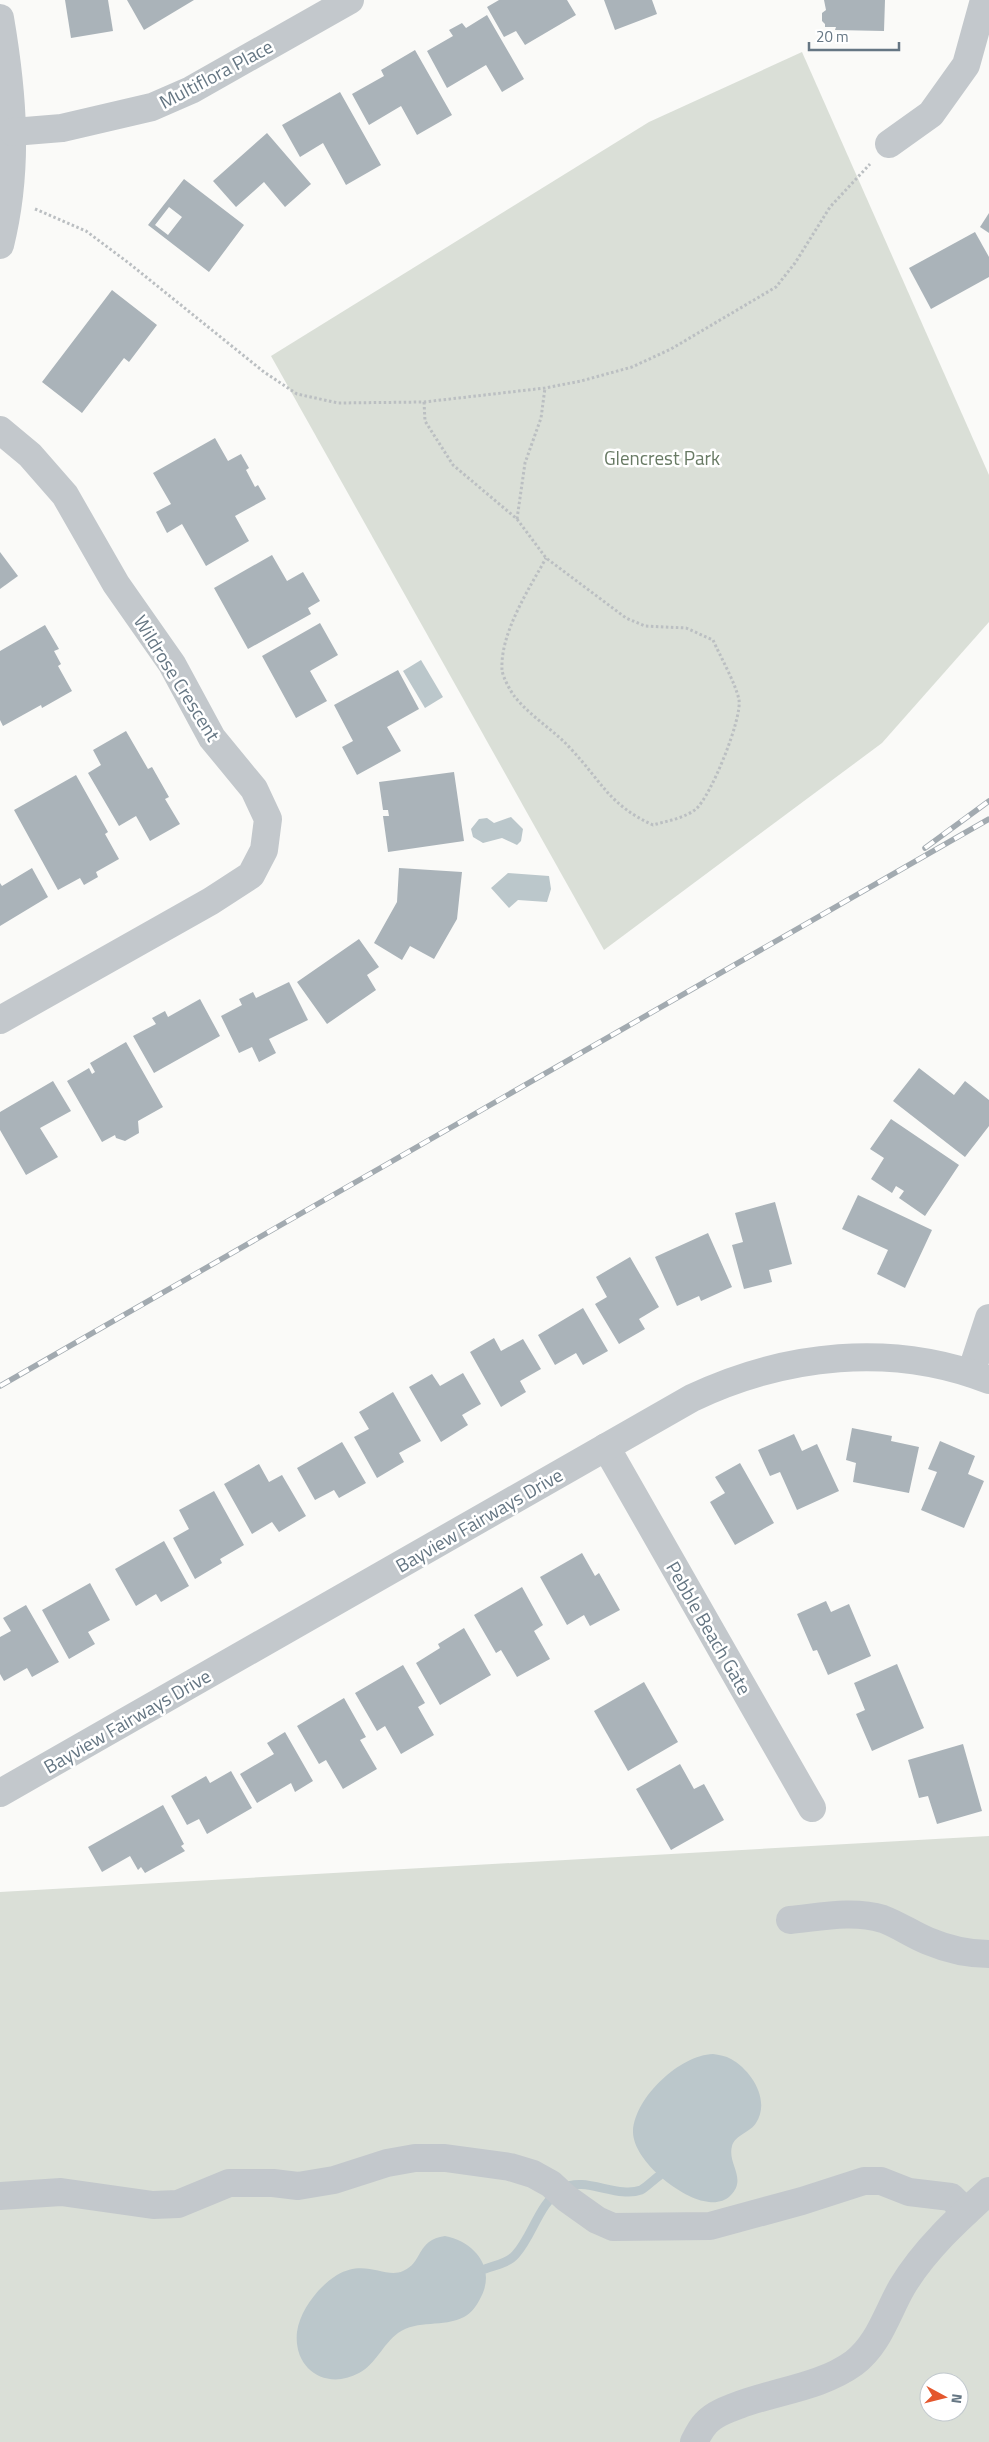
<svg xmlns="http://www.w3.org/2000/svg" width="989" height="2442" font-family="'Titillium Web',sans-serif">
<rect width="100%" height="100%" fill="#fafaf8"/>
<!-- green -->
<g fill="#dadfd7" fill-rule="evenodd">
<path d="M 802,52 L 989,475 L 989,622 L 882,743 L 604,950 L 271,356 L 649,122 Z"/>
<path d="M 989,1836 L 989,2442 L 0,2442 L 0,1892 ZM 929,2382 L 959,2382 L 959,2412 L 929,2412 Z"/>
</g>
<!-- water -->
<g fill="#bbc7cb">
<path d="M 421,660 L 443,697 L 425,708 L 403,671 Z"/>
<path d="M 511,817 L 523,829 L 521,841 L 517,845 L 502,838 L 483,843 L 473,837 L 471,829 L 479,819 L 487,818 L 494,823 Z"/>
<path d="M 508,873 L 549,876 L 551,889 L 547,902 L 518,900 L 509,908 L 491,888 Z"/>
<path d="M 713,2054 C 719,2055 726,2056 731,2059 C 751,2070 771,2100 756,2123 C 751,2132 735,2135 732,2146 C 727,2164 748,2179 730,2196 C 725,2201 717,2203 709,2202 C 682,2200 632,2160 633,2131 C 635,2097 680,2055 713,2054 Z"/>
<path d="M 445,2236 C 475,2242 496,2268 481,2297 C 477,2305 472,2313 464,2317 C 443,2328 418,2319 398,2333 C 383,2344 376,2364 359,2373 C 326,2391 293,2369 297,2332 C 300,2310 319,2286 337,2275 C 365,2258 385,2279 403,2271 C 423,2263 416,2240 445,2236 Z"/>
</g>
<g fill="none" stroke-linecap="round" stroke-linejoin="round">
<!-- stream -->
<path stroke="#bbc7cb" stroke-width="9" d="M 485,2269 C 495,2265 509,2263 516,2254 C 533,2235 539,2203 562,2189 C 584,2175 617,2199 641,2190 C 647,2187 653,2180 659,2176"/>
</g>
<!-- building -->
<g fill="#aab3b9" fill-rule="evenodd">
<path d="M 65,0 L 108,0 L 113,31 L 71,38 Z"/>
<path d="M 127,0 L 194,0 L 144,30 Z"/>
<path d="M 499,0 L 567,0 L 576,15 L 525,45 L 516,31 L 504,37 L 487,7 Z"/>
<path d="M 604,0 L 652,0 L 657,14 L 615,30 Z"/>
<path d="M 824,0 L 885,0 L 884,31 L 835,30 L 836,27 L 825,27 L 825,24 L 822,21 L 822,13 L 826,10 Z"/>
<path d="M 487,15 L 524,79 L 502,92 L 486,65 L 447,88 L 427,51 L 453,36 L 449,30 L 462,23 L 466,28 Z"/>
<path d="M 415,50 L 452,115 L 417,135 L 401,106 L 369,125 L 352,94 L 384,76 L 381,70 Z"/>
<path d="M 340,92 L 381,165 L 346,185 L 323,143 L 300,157 L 282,125 Z"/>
<path d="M 267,133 L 311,184 L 285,207 L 264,182 L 236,207 L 213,181 Z"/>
<path d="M 184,179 L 244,225 L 209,272 L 148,225 ZM 169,207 L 182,217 L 168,235 L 155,225 Z"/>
<path d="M 989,213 L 989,233 L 980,227 Z"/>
<path d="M 975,232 L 989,257 L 989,277 L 931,309 L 909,268 Z"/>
<path d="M 112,290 L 157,325 L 129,362 L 124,358 L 82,413 L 42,382 Z"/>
<path d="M 215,438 L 228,461 L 241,454 L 249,468 L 246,470 L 255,487 L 258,485 L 266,499 L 235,516 L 249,541 L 206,566 L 182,524 L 167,533 L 156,512 L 171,504 L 153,473 Z"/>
<path d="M 0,552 L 18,576 L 0,589 Z"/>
<path d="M 272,555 L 287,581 L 303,572 L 320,601 L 308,608 L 311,614 L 248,649 L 214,588 Z"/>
<path d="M 320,623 L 338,655 L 310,671 L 327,701 L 296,718 L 262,656 Z"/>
<path d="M 45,625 L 59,649 L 54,651 L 61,664 L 58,666 L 72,691 L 42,708 L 41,705 L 3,726 L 0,720 L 0,651 Z"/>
<path d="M 398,670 L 419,709 L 387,727 L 401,751 L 357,775 L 342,747 L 353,741 L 334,705 Z"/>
<path d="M 126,731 L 148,769 L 152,767 L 169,797 L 165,799 L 180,824 L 150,841 L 136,816 L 119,826 L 88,773 L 101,765 L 93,750 Z"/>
<path d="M 454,772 L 464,841 L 388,852 L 383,816 L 389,816 L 388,810 L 383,810 L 379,782 Z"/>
<path d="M 76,775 L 108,832 L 105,834 L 119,859 L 96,872 L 98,877 L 84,885 L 80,878 L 58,890 L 14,810 Z"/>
<path d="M 32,868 L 48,897 L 0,926 L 0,883 L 2,886 Z"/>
<path d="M 399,868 L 462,872 L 457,919 L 434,959 L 410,946 L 402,960 L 374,943 L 397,902 Z"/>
<path d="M 359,939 L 379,967 L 367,975 L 376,990 L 327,1024 L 297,982 Z"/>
<path d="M 289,982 L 308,1020 L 269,1039 L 276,1053 L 259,1062 L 252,1047 L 239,1053 L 221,1016 L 242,1005 L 239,999 L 253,992 L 256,998 Z"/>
<path d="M 200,999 L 220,1036 L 154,1073 L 133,1036 L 156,1024 L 152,1018 L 165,1011 L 168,1017 Z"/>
<path d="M 126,1042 L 163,1107 L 138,1121 L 139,1133 L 125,1141 L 116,1138 L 115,1135 L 102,1142 L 67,1081 L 89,1068 L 92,1074 L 95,1072 L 90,1063 Z"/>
<path d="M 919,1068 L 954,1095 L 965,1081 L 989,1100 L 989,1126 L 965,1157 L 893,1101 Z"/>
<path d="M 53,1081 L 71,1111 L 40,1128 L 58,1157 L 26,1175 L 0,1130 L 0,1112 Z"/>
<path d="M 891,1119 L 959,1165 L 925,1216 L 899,1198 L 904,1191 L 896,1186 L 892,1193 L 871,1179 L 884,1158 L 870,1149 Z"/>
<path d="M 858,1195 L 932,1230 L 905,1288 L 877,1274 L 888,1250 L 842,1229 Z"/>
<path d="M 775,1202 L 792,1264 L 769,1270 L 772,1282 L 744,1289 L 732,1245 L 743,1242 L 735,1213 Z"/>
<path d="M 708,1233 L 732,1287 L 701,1301 L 699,1296 L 677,1306 L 655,1257 Z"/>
<path d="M 630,1257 L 659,1307 L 639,1319 L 645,1329 L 619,1344 L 595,1304 L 607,1297 L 596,1277 Z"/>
<path d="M 583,1308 L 608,1351 L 583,1365 L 576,1353 L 555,1365 L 538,1335 Z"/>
<path d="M 494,1338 L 501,1351 L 523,1339 L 541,1369 L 520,1381 L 526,1392 L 501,1407 L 470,1352 Z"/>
<path d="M 463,1373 L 481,1404 L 462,1415 L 468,1425 L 441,1442 L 409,1387 L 432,1374 L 440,1386 Z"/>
<path d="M 393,1392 L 421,1441 L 399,1453 L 404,1462 L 377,1478 L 354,1437 L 369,1429 L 359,1412 Z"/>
<path d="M 852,1428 L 892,1436 L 891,1441 L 919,1447 L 909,1493 L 853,1482 L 856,1463 L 846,1460 Z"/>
<path d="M 794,1434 L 802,1451 L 817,1444 L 839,1491 L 797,1510 L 780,1472 L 770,1476 L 758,1450 Z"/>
<path d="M 940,1441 L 975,1456 L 968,1474 L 984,1481 L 964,1528 L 921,1510 L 937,1472 L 928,1469 Z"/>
<path d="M 342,1442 L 366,1483 L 339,1498 L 334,1490 L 315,1500 L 297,1468 Z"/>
<path d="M 740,1463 L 774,1523 L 735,1545 L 710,1502 L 725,1493 L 715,1477 Z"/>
<path d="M 259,1464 L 269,1482 L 282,1475 L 306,1516 L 279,1532 L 272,1522 L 252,1534 L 224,1484 Z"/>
<path d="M 214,1491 L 244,1545 L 220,1559 L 222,1563 L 195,1579 L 173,1538 L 189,1529 L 179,1510 Z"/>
<path d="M 164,1541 L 189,1586 L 161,1602 L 156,1594 L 136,1606 L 115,1569 Z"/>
<path d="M 582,1553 L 595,1576 L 599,1573 L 620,1610 L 590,1626 L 584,1615 L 567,1625 L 540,1577 Z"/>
<path d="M 90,1583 L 110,1620 L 88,1632 L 95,1644 L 69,1659 L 42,1610 Z"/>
<path d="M 522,1587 L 543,1625 L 534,1631 L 550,1659 L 517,1677 L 501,1650 L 496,1653 L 474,1615 Z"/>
<path d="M 826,1601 L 831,1612 L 849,1604 L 871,1656 L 828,1675 L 817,1650 L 813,1651 L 797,1614 Z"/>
<path d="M 26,1605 L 59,1662 L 32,1677 L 27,1668 L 4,1681 L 0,1674 L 0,1637 L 11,1631 L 3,1618 Z"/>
<path d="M 464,1628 L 491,1675 L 440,1705 L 416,1663 L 440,1648 L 438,1644 Z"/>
<path d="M 897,1664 L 924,1728 L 872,1751 L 856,1714 L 865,1710 L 854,1683 Z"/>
<path d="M 403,1665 L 425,1703 L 418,1707 L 434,1735 L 401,1754 L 385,1726 L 377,1731 L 355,1693 Z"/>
<path d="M 644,1682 L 678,1742 L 628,1771 L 594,1711 Z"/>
<path d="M 344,1698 L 366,1737 L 360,1740 L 377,1769 L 343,1789 L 326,1760 L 319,1764 L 297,1726 Z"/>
<path d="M 285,1732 L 313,1781 L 295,1792 L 291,1783 L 257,1803 L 240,1774 L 274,1754 L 267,1743 Z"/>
<path d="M 963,1744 L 982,1811 L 937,1824 L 928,1796 L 919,1798 L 908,1760 Z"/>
<path d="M 680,1764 L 694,1789 L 704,1784 L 724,1820 L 671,1850 L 636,1789 Z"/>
<path d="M 231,1771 L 252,1808 L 207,1834 L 199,1819 L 187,1825 L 171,1796 L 206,1776 L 210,1783 Z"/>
<path d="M 163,1805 L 184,1844 L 181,1846 L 185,1851 L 145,1873 L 141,1867 L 138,1870 L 130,1856 L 102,1872 L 88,1847 Z"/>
</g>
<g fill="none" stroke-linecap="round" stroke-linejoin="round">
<!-- path -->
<g stroke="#bbbfc2" stroke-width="3" stroke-dasharray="2.5 2.5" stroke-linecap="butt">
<path d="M 35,209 L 86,231 L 130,264 L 264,372 L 297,394 L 338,403 L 424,402 L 545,388 L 581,381 L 632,367 L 671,349 L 776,287 L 795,263 L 830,207 L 870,164"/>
<path d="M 424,402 L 425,421 L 453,465 L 517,519 L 546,558 L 626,618 L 645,626 L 686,628 L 713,640 C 720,656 736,684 739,700 C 742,719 711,796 696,809 C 685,818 667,821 653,825 C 609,805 602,782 571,749 C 554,730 532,718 515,697 C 511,692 503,678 502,670 C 500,633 529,589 546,558"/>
<path d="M 517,519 L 525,463 L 541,418 L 545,388"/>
</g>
<!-- minor -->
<g stroke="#c3c8cc" stroke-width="28">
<path d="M 0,18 C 13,94 19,169 0,245"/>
<path d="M 13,132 L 62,128 L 152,107 L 191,90 L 350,0"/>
<path d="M 889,144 L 931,114 L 966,65 L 984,0"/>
<path d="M 0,430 L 30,455 L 65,495 L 116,584 L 172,664 L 212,738 L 254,789 L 268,819 L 264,850 L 251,875 L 211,901 L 0,1020"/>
<path d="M 971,1373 L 989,1318"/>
<path d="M 606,1447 L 812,1808"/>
<path d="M 0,1793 L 692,1398 C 785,1354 892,1342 989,1380"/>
<path d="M 790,1920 C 821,1917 853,1910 883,1919 C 899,1925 913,1935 928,1941 C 947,1949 969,1954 989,1954"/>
<path d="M 0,2196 L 61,2192 L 153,2205 L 178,2204 L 229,2183 L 273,2183 L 298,2186 L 334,2180 L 387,2163 L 415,2158 L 445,2158 L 510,2167 L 533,2174 L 551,2184 L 566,2198 L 597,2220 L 613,2227 L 710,2226 L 802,2201 L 864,2181 L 881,2181 L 909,2192 L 951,2197 L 966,2212"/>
<path d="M 694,2442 C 697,2436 701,2428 706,2423 C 714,2414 728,2409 739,2405 C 776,2391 821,2387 854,2363 C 879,2344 887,2313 902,2287 C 924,2250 958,2219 989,2191"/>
</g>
<defs>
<g id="rail">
<path d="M 925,848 L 989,801"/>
<path d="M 0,1386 L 989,819"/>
</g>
</defs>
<!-- rail casing -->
<use href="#rail" stroke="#a2aab0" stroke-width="5.5"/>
<!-- rail -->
<use href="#rail" stroke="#fff" stroke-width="4" stroke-dasharray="11" stroke-linecap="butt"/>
</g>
<g text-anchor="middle" stroke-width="5" stroke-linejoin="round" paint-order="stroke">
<!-- street labels -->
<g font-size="19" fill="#657683" stroke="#fff">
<text transform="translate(216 74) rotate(-28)" y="7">Multiflora Place</text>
<text transform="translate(177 678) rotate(58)" y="7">Wildrose Crescent</text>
<text transform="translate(479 1520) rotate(-30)" y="7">Bayview Fairways Drive</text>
<text transform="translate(709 1628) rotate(60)" y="7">Pebble Beach Gate</text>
<text transform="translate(127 1721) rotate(-30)" y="7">Bayview Fairways Drive</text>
</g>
<!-- park labels -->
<g font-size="19" fill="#687a64" stroke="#fff">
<text x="662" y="465">Glencrest Park</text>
</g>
</g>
<!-- north arrow -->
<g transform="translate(944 2397) rotate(97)"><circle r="24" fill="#ffffff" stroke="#c1c8cd"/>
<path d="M0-4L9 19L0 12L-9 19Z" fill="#e4572e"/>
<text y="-8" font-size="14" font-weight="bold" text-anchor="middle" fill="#657683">N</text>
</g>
<!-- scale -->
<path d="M809 42v8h90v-8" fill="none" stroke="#657683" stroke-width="2.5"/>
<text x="816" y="42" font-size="15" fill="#657683" stroke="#ffffff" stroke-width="4" paint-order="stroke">20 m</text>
</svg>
